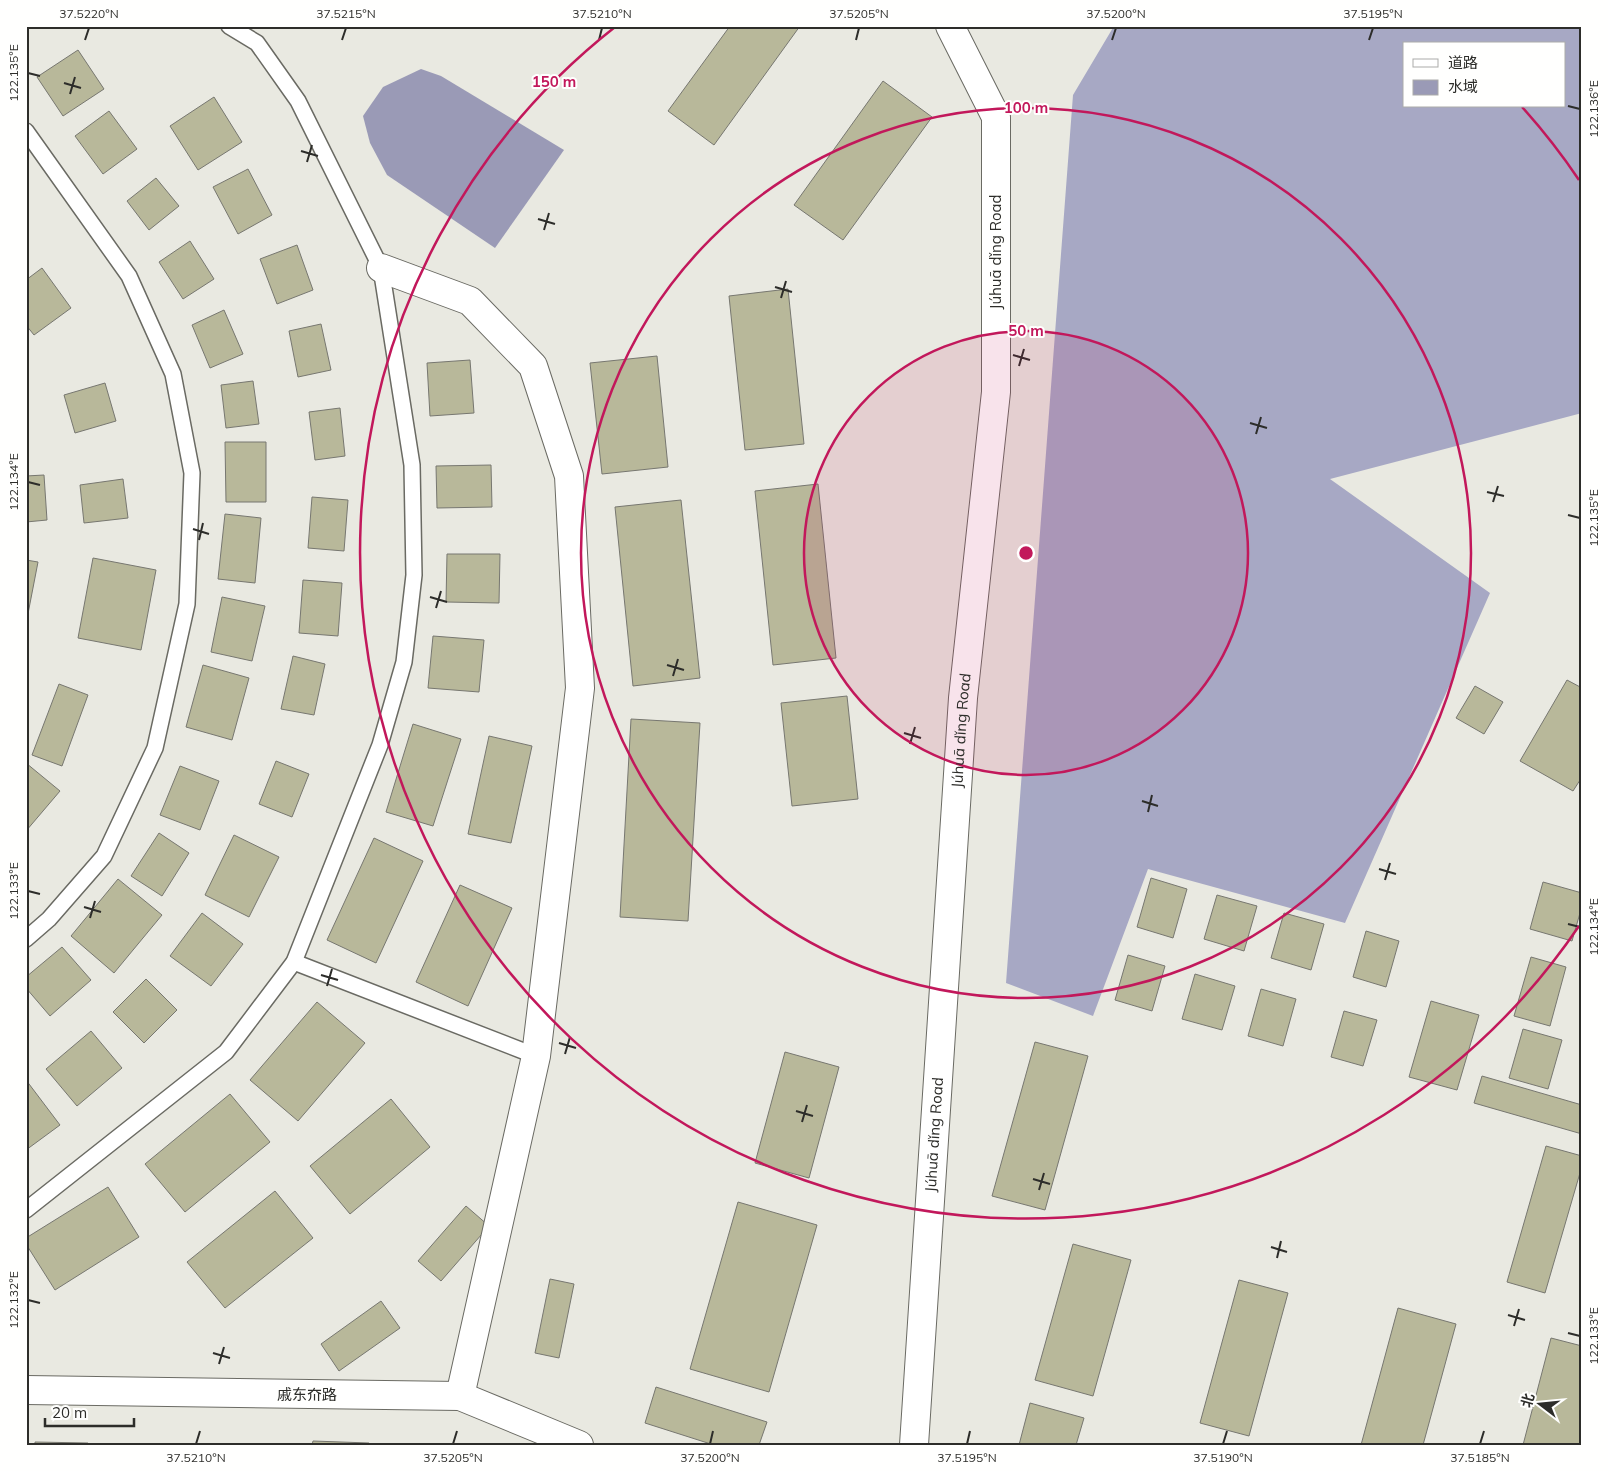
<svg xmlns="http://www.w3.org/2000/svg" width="1608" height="1471" font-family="Mulish,'Noto Sans SC',sans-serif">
<rect width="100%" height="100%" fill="#e9e9e1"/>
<!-- forest -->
<path fill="#a7a8c4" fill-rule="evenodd" d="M 1114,26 L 1582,26 L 1582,413 L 1330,479 L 1490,593 L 1345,923 L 1148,869 L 1093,1016 L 1006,983 L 1073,95 ZM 1404,44 L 1564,44 L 1564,106 L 1404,106 Z"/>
<!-- water -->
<path fill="#9a9ab6" d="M 421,69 L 441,76 L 564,150 L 495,248 L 387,175 L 370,143 L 363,116 L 383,87 Z"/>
<!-- building -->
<g fill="#b8b89a" stroke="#777770">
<path d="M 730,26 L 800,26 L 714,145 L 668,111 Z"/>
<path d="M 78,50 L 104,89 L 63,116 L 37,77 Z"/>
<path d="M 883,81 L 932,117 L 843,240 L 794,205 Z"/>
<path d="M 214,97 L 242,142 L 198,170 L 170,126 Z"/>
<path d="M 109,111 L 137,149 L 103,174 L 75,136 Z"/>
<path d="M 248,169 L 272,215 L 238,234 L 213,187 Z"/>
<path d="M 156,178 L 179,206 L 149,230 L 127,201 Z"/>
<path d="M 190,241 L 214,279 L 183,299 L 159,262 Z"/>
<path d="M 297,245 L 313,290 L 277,304 L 260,259 Z"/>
<path d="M 42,268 L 71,308 L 34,335 L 26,325 L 26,280 Z"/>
<path d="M 788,289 L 804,444 L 745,450 L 729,296 Z"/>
<path d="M 224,310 L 243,354 L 210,368 L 192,325 Z"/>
<path d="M 321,324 L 331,370 L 298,377 L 289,331 Z"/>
<path d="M 657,356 L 668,467 L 602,474 L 590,363 Z"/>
<path d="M 470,360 L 474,413 L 430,416 L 427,363 Z"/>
<path d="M 253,381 L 259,424 L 226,428 L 221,385 Z"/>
<path d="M 105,383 L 116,421 L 75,433 L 64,395 Z"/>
<path d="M 340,408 L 345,456 L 315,460 L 309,412 Z"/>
<path d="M 225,442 L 266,442 L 266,502 L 226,502 Z"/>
<path d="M 491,465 L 492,507 L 437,508 L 436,466 Z"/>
<path d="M 44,475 L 47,520 L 26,522 L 26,476 Z"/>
<path d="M 123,479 L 128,518 L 84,523 L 80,485 Z"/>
<path d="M 818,484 L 836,658 L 773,665 L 755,491 Z"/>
<path d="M 312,497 L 348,500 L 344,551 L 308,548 Z"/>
<path d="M 681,500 L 700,678 L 633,686 L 615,507 Z"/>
<path d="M 225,514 L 261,518 L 255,583 L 218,579 Z"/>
<path d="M 447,554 L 500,554 L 499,603 L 446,602 Z"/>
<path d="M 93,558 L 156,570 L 141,650 L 78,638 Z"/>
<path d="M 26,560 L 38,562 L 26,624 Z"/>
<path d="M 303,580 L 342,583 L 338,636 L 299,633 Z"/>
<path d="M 222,597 L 265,606 L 252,661 L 211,652 Z"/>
<path d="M 433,636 L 484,640 L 479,692 L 428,688 Z"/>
<path d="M 293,656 L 325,664 L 314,715 L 281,709 Z"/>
<path d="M 203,665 L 249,678 L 232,740 L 186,727 Z"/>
<path d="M 1567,680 L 1582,688 L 1582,777 L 1573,791 L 1520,761 Z"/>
<path d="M 59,684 L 88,695 L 62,766 L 32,755 Z"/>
<path d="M 1475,686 L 1503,702 L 1484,734 L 1456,718 Z"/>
<path d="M 847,696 L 858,799 L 792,806 L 781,703 Z"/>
<path d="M 631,719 L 700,723 L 688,921 L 620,917 Z"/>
<path d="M 413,724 L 461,739 L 433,826 L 386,812 Z"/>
<path d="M 489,736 L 532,746 L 511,843 L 468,834 Z"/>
<path d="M 276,761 L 309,774 L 292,817 L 259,804 Z"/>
<path d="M 26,763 L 60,791 L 26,831 Z"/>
<path d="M 180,766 L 219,781 L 200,830 L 160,815 Z"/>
<path d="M 159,833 L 189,853 L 162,896 L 131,876 Z"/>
<path d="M 234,835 L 279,857 L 249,917 L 205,895 Z"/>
<path d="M 374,838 L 423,861 L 376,963 L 327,940 Z"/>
<path d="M 1151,878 L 1187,889 L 1173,938 L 1137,927 Z"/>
<path d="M 118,879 L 162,915 L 114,973 L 71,936 Z"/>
<path d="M 1543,882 L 1582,893 L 1582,906 L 1572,941 L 1530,929 Z"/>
<path d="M 460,885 L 512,908 L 468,1006 L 416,982 Z"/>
<path d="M 1217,895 L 1257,906 L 1244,951 L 1204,939 Z"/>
<path d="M 202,913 L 243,944 L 211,986 L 170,956 Z"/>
<path d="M 1284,913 L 1324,924 L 1311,970 L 1271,958 Z"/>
<path d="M 1366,931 L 1399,941 L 1386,987 L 1353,977 Z"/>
<path d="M 62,947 L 91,980 L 50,1016 L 26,988 L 26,977 Z"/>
<path d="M 1128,955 L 1165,966 L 1152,1011 L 1115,1000 Z"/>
<path d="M 1531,957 L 1566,967 L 1550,1026 L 1514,1016 Z"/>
<path d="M 1195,974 L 1235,986 L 1222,1030 L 1182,1019 Z"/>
<path d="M 146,979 L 177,1010 L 144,1043 L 113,1012 Z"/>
<path d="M 1261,989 L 1296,999 L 1283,1046 L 1248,1036 Z"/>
<path d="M 1431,1001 L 1479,1015 L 1457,1090 L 1409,1077 Z"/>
<path d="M 317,1002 L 365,1043 L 298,1121 L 250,1080 Z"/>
<path d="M 1344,1011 L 1377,1020 L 1363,1066 L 1331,1057 Z"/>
<path d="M 1523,1029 L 1562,1040 L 1548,1089 L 1509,1078 Z"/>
<path d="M 91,1031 L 122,1068 L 77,1106 L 46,1069 Z"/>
<path d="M 1035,1042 L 1088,1056 L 1045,1210 L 992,1196 Z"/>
<path d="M 785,1052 L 839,1067 L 809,1178 L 755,1163 Z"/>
<path d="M 1482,1076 L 1582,1105 L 1582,1134 L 1474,1103 Z"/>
<path d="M 26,1080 L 60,1125 L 26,1150 Z"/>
<path d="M 230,1094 L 270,1142 L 185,1212 L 145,1164 Z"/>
<path d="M 391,1099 L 430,1147 L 350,1214 L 310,1166 Z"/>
<path d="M 1546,1146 L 1582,1156 L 1582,1166 L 1545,1293 L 1507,1282 Z"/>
<path d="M 108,1187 L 139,1237 L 55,1290 L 26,1244 L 26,1238 Z"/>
<path d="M 275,1191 L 313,1238 L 225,1308 L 187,1262 Z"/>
<path d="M 738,1202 L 817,1225 L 769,1392 L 690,1369 Z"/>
<path d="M 466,1206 L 489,1226 L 441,1281 L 418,1261 Z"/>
<path d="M 1073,1244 L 1131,1260 L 1093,1396 L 1035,1380 Z"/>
<path d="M 550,1279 L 574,1284 L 559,1358 L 535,1353 Z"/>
<path d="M 1239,1280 L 1288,1293 L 1249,1436 L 1200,1423 Z"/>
<path d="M 381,1301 L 400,1328 L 339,1371 L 321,1344 Z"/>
<path d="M 1398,1308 L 1456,1324 L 1423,1445 L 1361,1445 Z"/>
<path d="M 1551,1338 L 1582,1346 L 1581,1445 L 1523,1445 Z"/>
<path d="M 656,1387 L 767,1422 L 759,1445 L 714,1445 L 645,1423 Z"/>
<path d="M 1030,1403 L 1084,1418 L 1076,1445 L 1019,1445 Z"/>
<path d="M 313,1441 L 369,1443 L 369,1445 L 312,1445 Z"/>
<path d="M 35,1442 L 88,1443 L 87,1445 L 35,1445 Z"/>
</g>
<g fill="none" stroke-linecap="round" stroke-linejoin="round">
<defs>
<g id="service">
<path d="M 26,131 L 129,276 L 173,374 L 192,473 L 187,604 L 155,748 L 104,856 L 49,919 L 26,939"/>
<path d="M 294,962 L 536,1056"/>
<path d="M 26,1210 L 226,1052 L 294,962 L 380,745 L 404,662 L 414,575 L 412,465 L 381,268 L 298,101 L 257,43 L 229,26"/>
</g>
<g id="minor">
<path d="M 381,268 L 470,301 L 533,366 L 569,476 L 580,688 L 536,1056 L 460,1396"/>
<path d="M 26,1390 L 460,1396 L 579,1445"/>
</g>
<g id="tertiary">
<path id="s1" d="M 914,1445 L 963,698 L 996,392 L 996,117 L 950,26"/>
</g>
</defs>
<!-- service casing -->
<use href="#service" stroke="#6a6a63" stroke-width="18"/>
<!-- minor casing -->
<use href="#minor" stroke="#6a6a63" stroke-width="30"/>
<!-- tertiary casing -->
<use href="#tertiary" stroke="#6a6a63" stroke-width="30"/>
<!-- service -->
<use href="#service" stroke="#fff" stroke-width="15"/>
<!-- minor -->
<use href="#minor" stroke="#fff" stroke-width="28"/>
<!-- tertiary -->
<use href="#tertiary" stroke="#fff" stroke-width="28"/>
</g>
<!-- ticks -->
<path fill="none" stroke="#2d2d2a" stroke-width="2" d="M 85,40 L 89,28M 342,40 L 346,28M 599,40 L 602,28M 856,40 L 859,28M 1112,40 L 1116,28M 1369,40 L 1373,28M 28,73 L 40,76M 64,83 L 81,88M 70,94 L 75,77M 1568,106 L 1580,109M 301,151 L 318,156M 307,162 L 312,145M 538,219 L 555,224M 544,230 L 549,213M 775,287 L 792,292M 781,298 L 786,281M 1013,355 L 1030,360M 1019,366 L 1024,349M 1250,423 L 1267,428M 1256,434 L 1261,417M 28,482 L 40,485M 1487,492 L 1504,496M 1493,502 L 1498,486M 1568,515 L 1580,518M 193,529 L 209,534M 199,540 L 203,523M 430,597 L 447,602M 436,608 L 441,591M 667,665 L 684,670M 673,676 L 678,659M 904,733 L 921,738M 910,744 L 915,727M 1142,801 L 1158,806M 1148,812 L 1152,795M 1379,869 L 1396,874M 1385,880 L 1390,863M 28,891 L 40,894M 84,907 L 101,912M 90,918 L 95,901M 1568,924 L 1580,927M 321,975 L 338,980M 327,986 L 332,969M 559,1043 L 576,1048M 565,1054 L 570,1037M 796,1111 L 813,1116M 802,1122 L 807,1105M 1033,1179 L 1050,1184M 1039,1190 L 1044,1173M 1271,1247 L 1287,1252M 1277,1258 L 1281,1241M 28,1300 L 40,1303M 1508,1315 L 1525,1320M 1514,1326 L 1519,1309M 1568,1333 L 1580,1336M 213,1353 L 230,1358M 219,1364 L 224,1347M 196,1444 L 200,1431M 453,1444 L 457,1431M 710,1444 L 713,1431M 967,1444 L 970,1431M 1223,1444 L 1227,1431M 1480,1444 L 1484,1431"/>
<!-- distance rings -->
<circle cx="1026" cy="553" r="222" fill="#c2185b" fill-opacity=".12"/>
<g fill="none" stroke="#c2185b" stroke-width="2.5">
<circle cx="1026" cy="553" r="222"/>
<circle cx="1026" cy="553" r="445"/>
<path d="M1579 926A667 667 0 1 1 615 27M1522 107A667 667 0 0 1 1579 180"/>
</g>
<g text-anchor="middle" stroke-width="4" stroke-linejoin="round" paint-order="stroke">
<!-- street labels -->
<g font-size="15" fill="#2d2d2a" stroke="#fffffe">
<text transform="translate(996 252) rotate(-90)" y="5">Júhuā dǐng Road</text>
<text dy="5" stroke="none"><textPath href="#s1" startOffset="716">Júhuā dǐng Road</textPath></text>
<text dy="5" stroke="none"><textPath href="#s1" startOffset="311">Júhuā dǐng Road</textPath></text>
<text x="307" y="1400">戚东夼路</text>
</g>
</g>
<circle cx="1026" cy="553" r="8" fill="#c2185b" stroke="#fffffe" stroke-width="2.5"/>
<g font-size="15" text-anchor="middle" font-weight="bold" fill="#c2185b" stroke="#fffffe" stroke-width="4" stroke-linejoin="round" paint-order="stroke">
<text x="554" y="87">150 m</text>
<text x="1026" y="113">100 m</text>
<text x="1026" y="336">50 m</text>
</g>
<!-- border -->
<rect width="1608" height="1471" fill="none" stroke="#fffffe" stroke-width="55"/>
<!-- legend -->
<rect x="1403" y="42" width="162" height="65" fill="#fffffe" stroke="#ababa9"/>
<rect x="1413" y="59" width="25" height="8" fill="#ffffff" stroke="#ababa9"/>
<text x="1448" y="68" font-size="15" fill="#2d2d2a">道路</text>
<rect x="1413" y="80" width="25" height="15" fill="#9a9ab6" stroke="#ababa9"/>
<text x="1448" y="92" font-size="15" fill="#2d2d2a">水域</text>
<!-- north arrow -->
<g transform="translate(1540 1404) rotate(286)" stroke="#fffffe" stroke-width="4" paint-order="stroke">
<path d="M0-4L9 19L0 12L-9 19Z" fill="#2d2d2a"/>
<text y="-8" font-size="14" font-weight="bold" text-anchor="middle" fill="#2d2d2a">北</text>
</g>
<!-- scale -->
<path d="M45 1418v8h89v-8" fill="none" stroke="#2d2d2a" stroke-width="2.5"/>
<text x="52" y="1418" font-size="15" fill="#2d2d2a" stroke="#fffffe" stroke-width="4" paint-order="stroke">20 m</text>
<rect x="28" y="28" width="1552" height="1416" fill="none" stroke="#2d2d2a" stroke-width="2"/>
<g font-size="12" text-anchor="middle" fill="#2d2d2a">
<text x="89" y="18">37.5220°N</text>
<text x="346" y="18">37.5215°N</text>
<text x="602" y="18">37.5210°N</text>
<text x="859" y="18">37.5205°N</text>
<text x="1116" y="18">37.5200°N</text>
<text x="1373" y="18">37.5195°N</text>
<text transform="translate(14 73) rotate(-90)" y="4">122.135°E</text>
<text transform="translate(1594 109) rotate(-90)" y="4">122.136°E</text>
<text transform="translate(14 482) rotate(-90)" y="4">122.134°E</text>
<text transform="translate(1594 518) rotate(-90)" y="4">122.135°E</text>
<text transform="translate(14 891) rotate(-90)" y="4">122.133°E</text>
<text transform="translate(1594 927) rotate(-90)" y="4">122.134°E</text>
<text transform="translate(14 1300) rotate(-90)" y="4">122.132°E</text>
<text transform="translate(1594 1336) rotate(-90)" y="4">122.133°E</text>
<text x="196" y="1462">37.5210°N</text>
<text x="453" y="1462">37.5205°N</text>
<text x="710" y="1462">37.5200°N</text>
<text x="967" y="1462">37.5195°N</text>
<text x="1223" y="1462">37.5190°N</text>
<text x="1480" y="1462">37.5185°N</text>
</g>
</svg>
